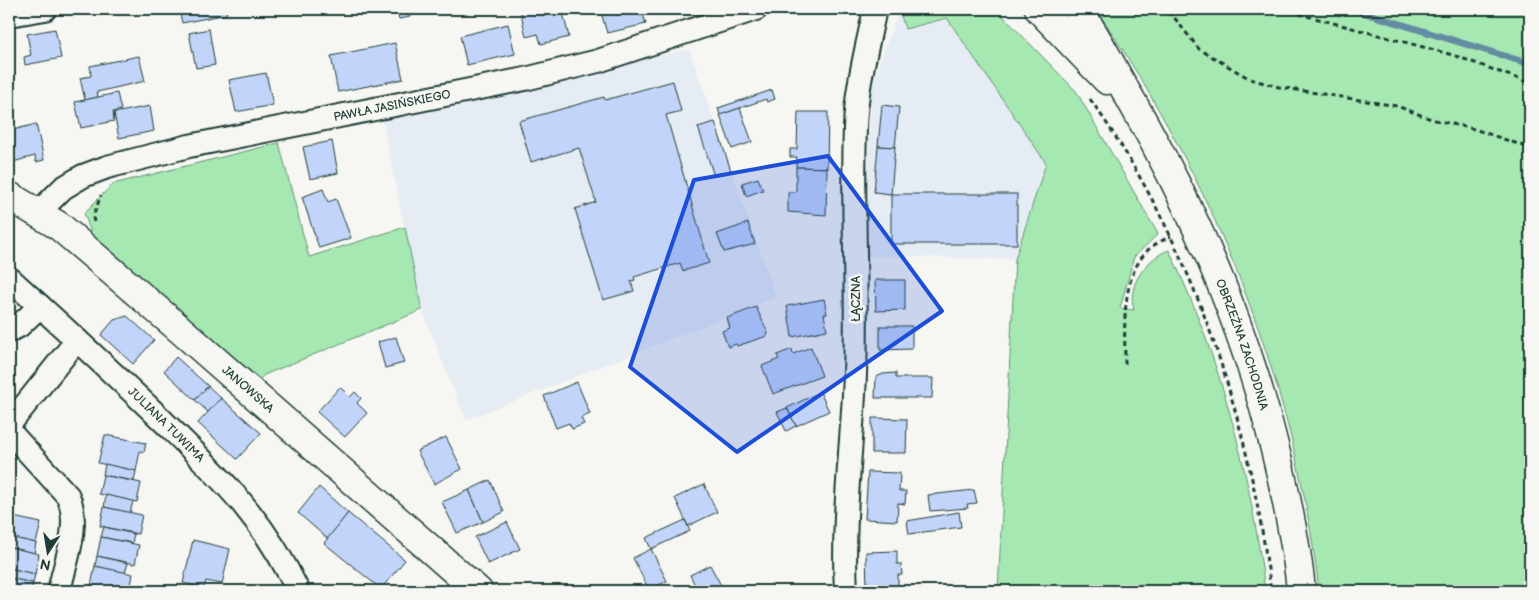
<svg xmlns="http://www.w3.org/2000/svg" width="1539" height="600" font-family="'Balsamiq Sans',sans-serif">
<rect width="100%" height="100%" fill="#f6f6f2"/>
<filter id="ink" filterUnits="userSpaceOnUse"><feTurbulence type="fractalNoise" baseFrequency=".02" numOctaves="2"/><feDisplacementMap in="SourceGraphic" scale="10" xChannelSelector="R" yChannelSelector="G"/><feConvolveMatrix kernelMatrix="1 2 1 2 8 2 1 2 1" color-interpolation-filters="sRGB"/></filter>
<g filter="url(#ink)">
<!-- built -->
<g fill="#e6ecf4">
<path d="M 899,10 L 905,29 L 947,18 L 1046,163 L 1015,259 L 868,256 L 867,182 L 871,86 Z"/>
<path d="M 689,49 L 776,297 L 466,420 L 422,310 L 382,119 Z"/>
</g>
<!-- green -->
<g fill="#a6e8b2" stroke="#629273">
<path d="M 899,9 L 996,9 L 1076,91 L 1158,234 L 1134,257 L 1120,308 L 1134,310 C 1126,285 1147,258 1169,250 C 1220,357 1251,474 1265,591 L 998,591 L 1015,259 L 1046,163 L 947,18 L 905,29 Z"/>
<path d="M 1096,9 L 1530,9 L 1530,591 L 1319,591 C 1295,381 1214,183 1096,9 Z"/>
<path d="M 279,143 L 309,257 L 405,227 L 422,310 L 264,375 L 256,383 L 95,244 L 84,213 L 113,184 Z"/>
</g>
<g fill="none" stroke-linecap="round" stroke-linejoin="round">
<!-- stream -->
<path stroke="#638ca2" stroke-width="7" d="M 1352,9 L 1530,64"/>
</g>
<!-- building -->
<g fill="#c2d4fa" stroke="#1f3d34">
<path d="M 179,9 L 226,9 L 227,14 L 182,23 Z"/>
<path d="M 386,9 L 415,9 L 408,10 L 410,17 L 399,19 L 397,12 L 387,14 Z"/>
<path d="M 520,9 L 562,9 L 569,37 L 541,44 L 538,34 L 526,37 Z"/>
<path d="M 600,9 L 648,9 L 642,11 L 646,24 L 607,33 Z"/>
<path d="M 508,24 L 515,54 L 467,65 L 460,36 Z"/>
<path d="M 55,29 L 61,58 L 25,65 L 24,57 L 31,55 L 27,34 Z"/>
<path d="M 209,29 L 215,65 L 196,68 L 189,33 Z"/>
<path d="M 395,43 L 403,79 L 338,92 L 331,56 Z"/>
<path d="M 139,56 L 145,81 L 97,92 L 98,97 L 85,100 L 80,78 L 91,76 L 90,66 Z"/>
<path d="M 266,73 L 273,105 L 236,112 L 229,80 Z"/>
<path d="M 673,81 L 681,111 L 666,115 L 709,263 L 683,271 L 680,263 L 634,277 L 635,280 L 631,281 L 634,291 L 603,300 L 575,209 L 596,202 L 579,148 L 531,162 L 519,121 L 604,97 L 605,100 Z"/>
<path d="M 772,90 L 775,99 L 767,102 L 766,99 L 720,115 L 718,108 Z"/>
<path d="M 117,93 L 121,110 L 113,112 L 114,121 L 81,128 L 75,102 Z"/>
<path d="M 882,105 L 899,107 L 895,147 L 878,146 Z"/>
<path d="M 150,106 L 154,131 L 119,138 L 114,113 Z"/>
<path d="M 740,108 L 752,142 L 732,149 L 720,115 Z"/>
<path d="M 798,112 L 828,112 L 827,168 L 796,167 L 797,157 L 790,157 L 790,149 L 797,149 Z"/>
<path d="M 715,122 L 731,171 L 714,176 L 698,127 Z"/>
<path d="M 36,124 L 44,160 L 36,162 L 35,156 L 9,163 L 9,131 Z"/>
<path d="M 332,141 L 338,173 L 310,179 L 303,147 Z"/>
<path d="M 878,146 L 895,147 L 891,194 L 874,192 Z"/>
<path d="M 796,167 L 827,168 L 826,215 L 788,212 L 788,192 L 796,192 Z"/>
<path d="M 758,178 L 763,190 L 746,196 L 742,183 Z"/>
<path d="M 323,189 L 328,202 L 336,199 L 351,238 L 319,248 L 302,197 Z"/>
<rect x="891" y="194" width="126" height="50"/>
<path d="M 748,223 L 755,244 L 724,252 L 717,234 Z"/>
<path d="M 875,280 L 905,280 L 905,310 L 876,311 Z"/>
<path d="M 824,299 L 827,314 L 824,314 L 827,330 L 792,337 L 787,306 Z"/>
<path d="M 756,307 L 768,333 L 767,336 L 737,346 L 736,344 L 728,347 L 722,331 L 730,328 L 727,318 Z"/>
<path d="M 127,316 L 154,340 L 133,364 L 101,335 L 114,320 Z"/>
<path d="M 880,326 L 912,326 L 912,349 L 880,350 Z"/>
<path d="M 396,337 L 404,363 L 385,368 L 378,342 Z"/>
<path d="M 811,347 L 822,376 L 773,394 L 762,366 L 779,359 L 777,355 L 792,349 L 793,354 Z"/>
<path d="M 176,357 L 208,386 L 195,400 L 164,371 Z"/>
<path d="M 896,373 L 896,378 L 933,378 L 932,398 L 875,398 L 876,377 L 883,374 Z"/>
<path d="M 577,382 L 590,414 L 581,418 L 584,424 L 572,429 L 569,423 L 556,428 L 544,396 Z"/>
<path d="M 208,386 L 221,398 L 208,412 L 195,400 Z"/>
<path d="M 340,387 L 350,397 L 355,392 L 361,398 L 357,403 L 367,413 L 345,437 L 317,412 Z"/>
<path d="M 820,392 L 829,411 L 796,426 L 787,408 Z"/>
<path d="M 221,398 L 261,433 L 237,459 L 198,423 Z"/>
<path d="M 787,408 L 796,426 L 786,431 L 777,412 Z"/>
<path d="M 872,418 L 907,419 L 906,453 L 872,453 Z"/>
<path d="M 105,435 L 146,443 L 144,452 L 140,451 L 136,471 L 98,463 Z"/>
<path d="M 446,437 L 462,469 L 434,484 L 417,451 Z"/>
<path d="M 105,464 L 136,471 L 134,481 L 103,475 Z"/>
<path d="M 868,472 L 900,473 L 899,491 L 906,491 L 905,504 L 898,503 L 897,521 L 865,519 Z"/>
<path d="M 103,475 L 141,483 L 137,502 L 99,494 Z"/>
<path d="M 490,480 L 504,512 L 483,522 L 469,490 Z"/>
<path d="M 704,484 L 717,512 L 688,526 L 675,498 Z"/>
<path d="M 319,487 L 348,513 L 328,539 L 298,513 Z"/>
<path d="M 469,490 L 483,522 L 457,533 L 442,502 Z"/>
<path d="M 974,490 L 977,503 L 967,504 L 968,508 L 930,511 L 928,495 Z"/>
<path d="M 106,495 L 133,501 L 130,513 L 104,507 Z"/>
<path d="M 104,507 L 142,515 L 138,534 L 100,526 Z"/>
<path d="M 959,512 L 961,527 L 909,534 L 907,521 Z"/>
<path d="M 348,513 L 405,560 L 381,589 L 324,543 Z"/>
<path d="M 9,516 L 41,523 L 36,543 L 9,537 Z"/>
<path d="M 685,520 L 690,531 L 651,549 L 646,538 Z"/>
<path d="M 507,522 L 520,549 L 488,564 L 475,537 Z"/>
<path d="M 104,527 L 134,534 L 132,543 L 101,537 Z"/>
<path d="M 9,537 L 36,543 L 34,553 L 9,547 Z"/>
<path d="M 101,537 L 139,545 L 135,564 L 97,556 Z"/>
<path d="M 193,540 L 230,549 L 222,584 L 206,581 L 204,588 L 183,583 Z"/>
<path d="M 9,547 L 39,554 L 35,574 L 9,568 Z"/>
<path d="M 651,549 L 667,581 L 649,590 L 633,558 Z"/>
<path d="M 897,551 L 897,564 L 901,564 L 902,575 L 898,575 L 898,588 L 867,589 L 866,552 Z"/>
<path d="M 97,556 L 128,563 L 125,573 L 95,566 Z"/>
<path d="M 710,565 L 724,591 L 698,591 L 690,575 Z"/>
<path d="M 95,566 L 133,574 L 130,591 L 113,591 L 91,586 Z"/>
<path d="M 9,568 L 35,574 L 33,583 L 9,578 Z"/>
<path d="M 9,578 L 33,583 L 31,591 L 9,591 Z"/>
</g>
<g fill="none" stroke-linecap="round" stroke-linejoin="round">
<defs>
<g id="street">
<path d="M 9,15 L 45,9"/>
<path id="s1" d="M 38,213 L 63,188 L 83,176 L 107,167 L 189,146 L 525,79 L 598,61 L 756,9"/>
<path id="s2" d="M 9,278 C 62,326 116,375 167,425 C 223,480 264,519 298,591"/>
<path d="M 9,331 L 19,326 L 40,306"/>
<path d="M 9,425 L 77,340"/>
<path d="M 9,431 L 68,496 C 81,525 65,562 59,591"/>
<path d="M 846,591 C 842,519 852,447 855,375 C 858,293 852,211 855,128 C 856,88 867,48 875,9"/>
</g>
<g id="secondary">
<path d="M 1039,9 L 1107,80"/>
<path id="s3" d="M 1077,9 C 1098,36 1113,70 1131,100 C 1200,221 1252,343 1282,479 C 1290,516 1298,554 1301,591"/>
<path id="s4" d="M 9,196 L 59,226 L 175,325 L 478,591"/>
</g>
</defs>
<!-- street casing -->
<use href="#street" stroke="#1f3d34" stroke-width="26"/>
<!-- secondary casing -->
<use href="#secondary" stroke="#1f3d34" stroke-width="31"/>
<!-- path -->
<g stroke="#1f3d34" stroke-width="3" stroke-dasharray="5 4" stroke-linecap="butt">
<path d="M 1159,9 L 1173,16 L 1199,49 L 1250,79 L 1279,87 L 1397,106 L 1431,119 L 1474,129 L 1530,148"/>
<path d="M 1281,9 L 1453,55 L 1530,83"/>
<path d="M 1090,99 C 1193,243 1249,417 1271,591"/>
<path d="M 94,222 L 93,217 L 101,195"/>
<path d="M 1125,364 C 1125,328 1120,278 1148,250 C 1154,244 1164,240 1171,236"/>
</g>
<!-- street -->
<use href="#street" stroke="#f6f6f2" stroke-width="22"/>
<!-- secondary -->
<use href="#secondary" stroke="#f6f6f2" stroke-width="28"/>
</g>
</g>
<!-- marked area -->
<path fill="#1d4ed8" fill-opacity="0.2" stroke="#1d4ed8" stroke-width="4" stroke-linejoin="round" d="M 828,156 L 942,311 L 737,452 L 630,367 L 694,180 Z"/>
<g text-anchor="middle" stroke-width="5" stroke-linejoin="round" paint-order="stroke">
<!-- street labels -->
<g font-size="12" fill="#1f3d34" stroke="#f6f6f2">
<text dy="4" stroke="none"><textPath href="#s1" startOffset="376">PAWŁA JASIŃSKIEGO</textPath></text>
<text transform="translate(856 299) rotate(-90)" y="4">ŁĄCZNA</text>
<text dy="4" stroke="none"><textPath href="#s3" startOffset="375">OBRZEŻNA ZACHODNIA</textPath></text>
<text dy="4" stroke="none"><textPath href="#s4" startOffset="308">JANOWSKA</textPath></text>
<text dy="4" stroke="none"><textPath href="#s2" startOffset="215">JULIANA TUWIMA</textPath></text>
</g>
</g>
<!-- margin -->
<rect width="1539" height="600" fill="none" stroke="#f6f6f2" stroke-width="30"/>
<rect x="15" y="15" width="1509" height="570" fill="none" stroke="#1f3d34" stroke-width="2" filter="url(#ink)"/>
<!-- north arrow -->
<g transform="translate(48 552) rotate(192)" stroke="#f6f6f2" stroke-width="4" paint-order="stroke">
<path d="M0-4L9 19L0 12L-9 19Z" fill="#1f3d34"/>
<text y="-8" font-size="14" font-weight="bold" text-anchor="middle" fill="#1f3d34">N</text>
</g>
</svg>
